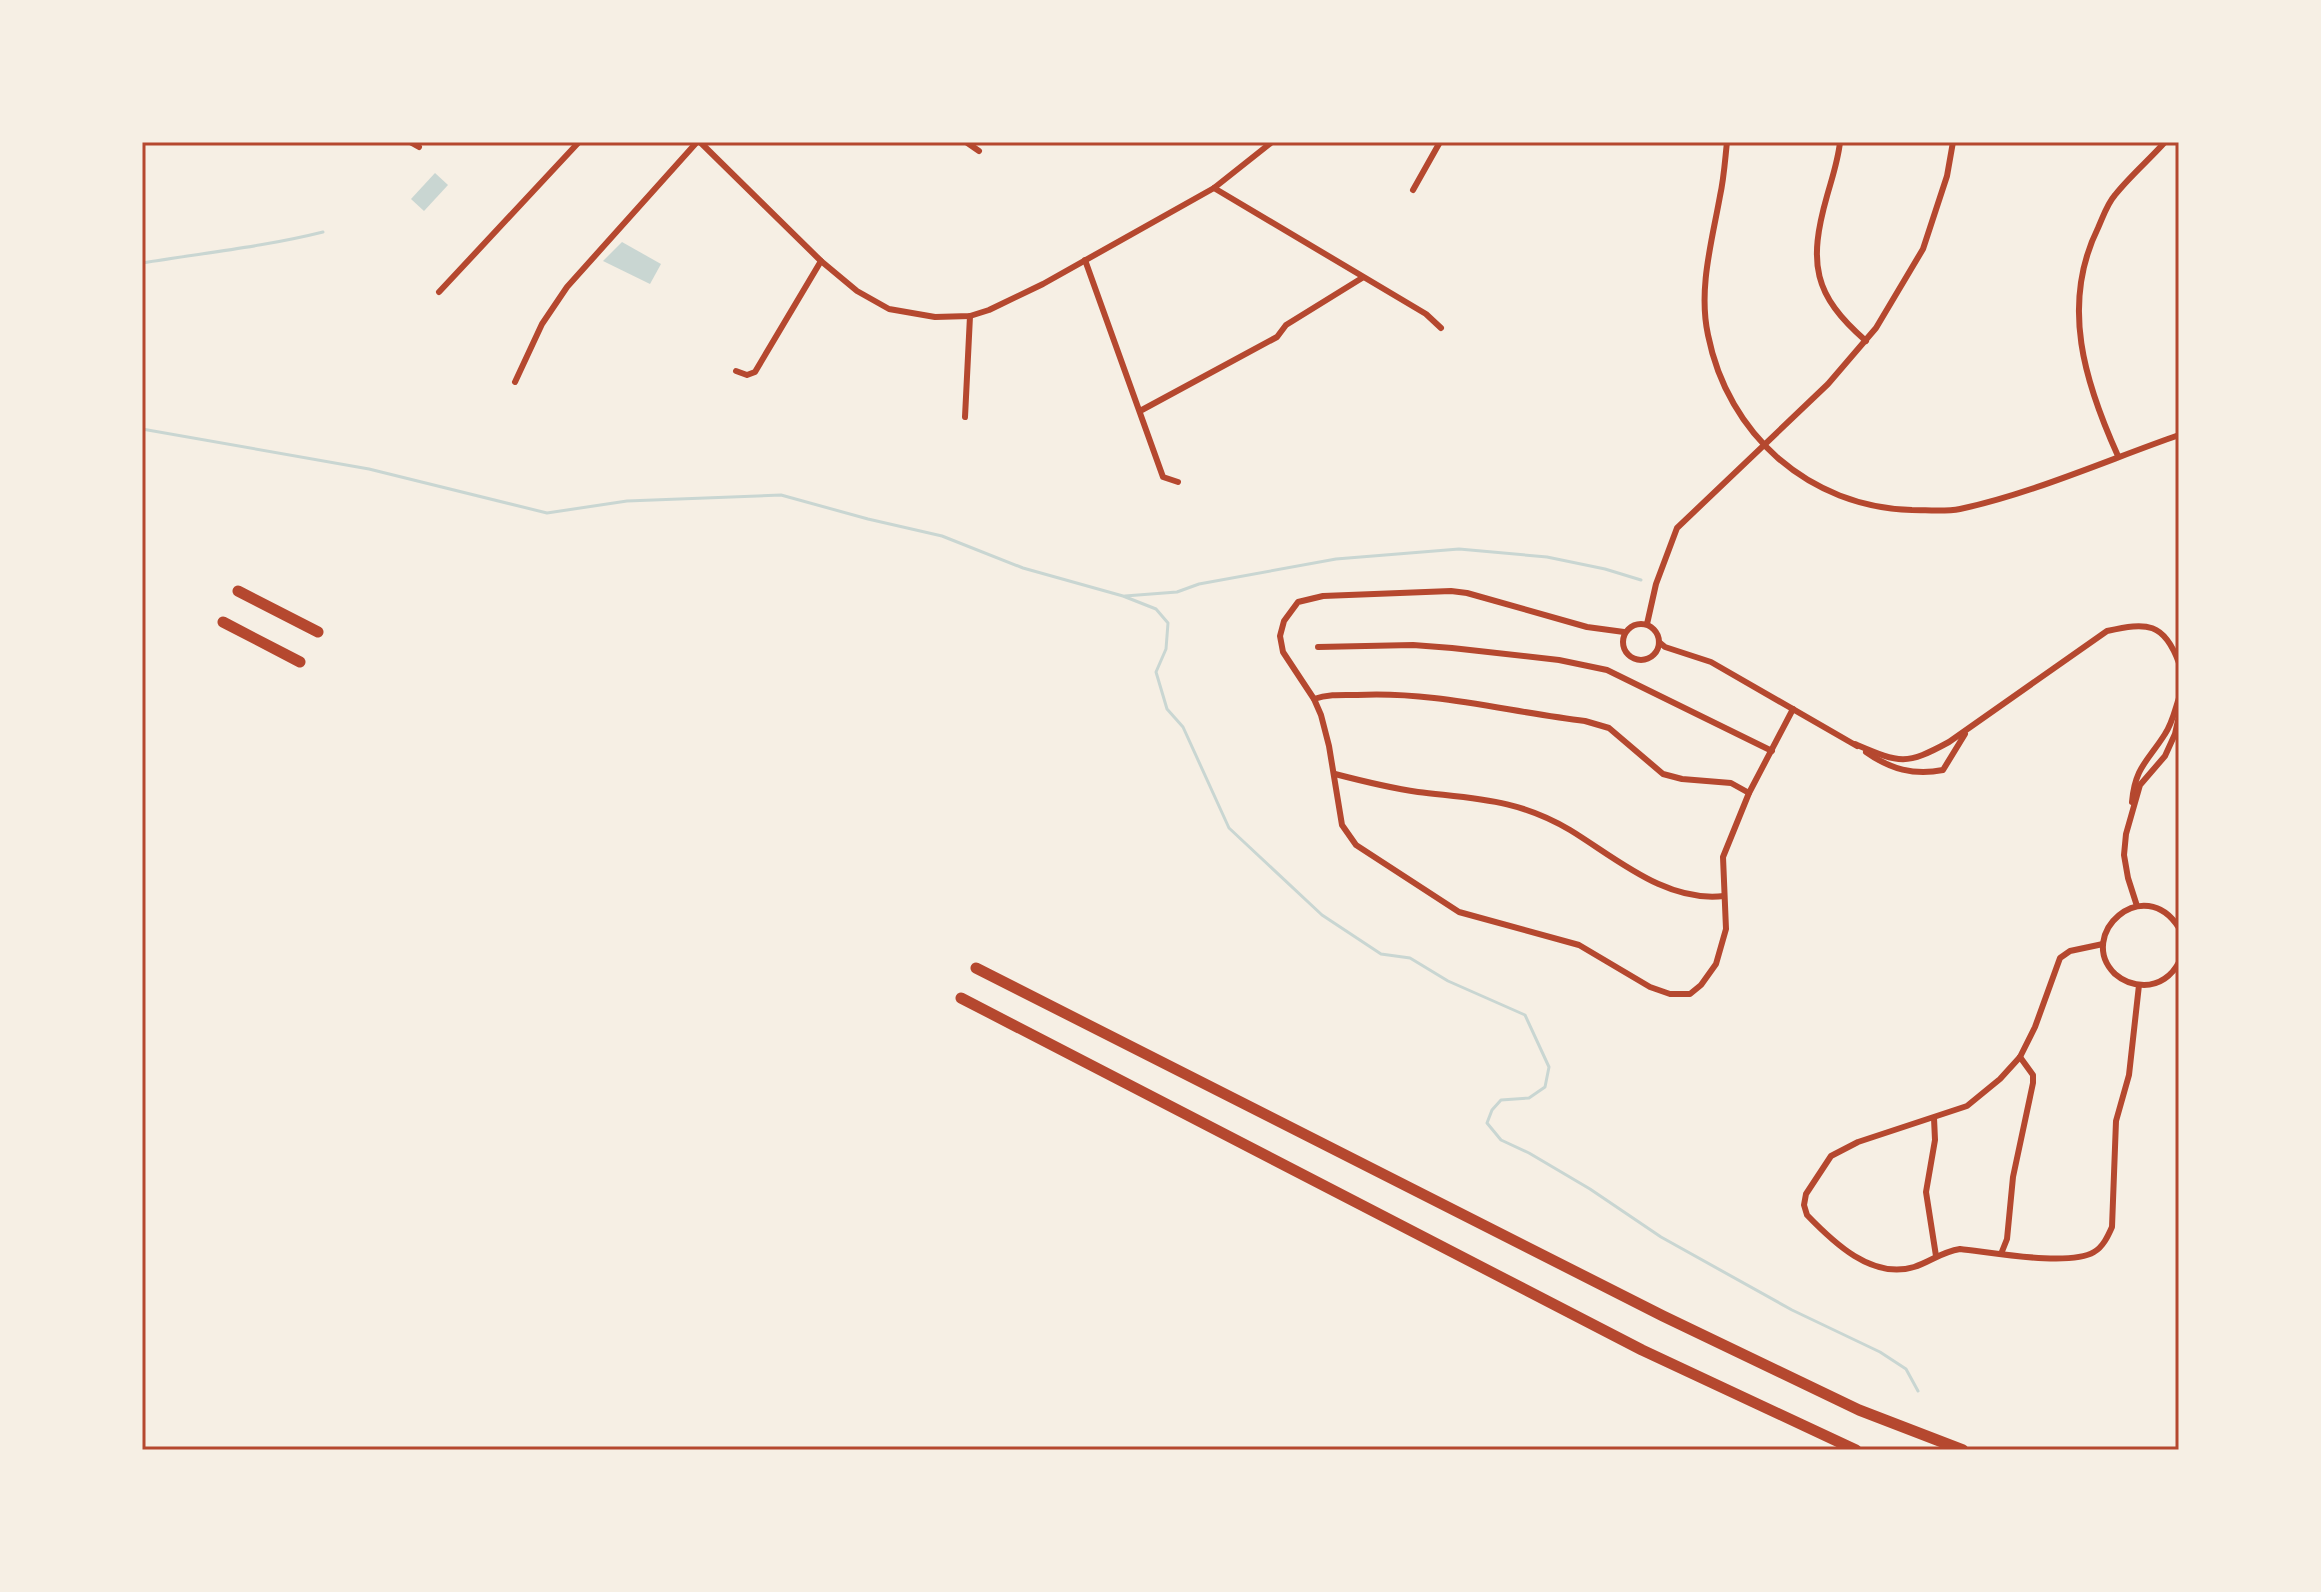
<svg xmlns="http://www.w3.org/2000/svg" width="2321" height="1592" font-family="'Zilla Slab',serif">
<rect width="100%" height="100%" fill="#f6efe4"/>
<!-- water -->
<g fill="#c9d6d2">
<path d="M 435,173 L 448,185 L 424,211 L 411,199 Z"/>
<path d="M 622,242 L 661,264 L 650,284 L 603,261 Z"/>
</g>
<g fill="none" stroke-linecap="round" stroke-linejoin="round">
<!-- stream -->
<g stroke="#c9d6d2" stroke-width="3">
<path d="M 142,263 C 202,253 263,247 323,232"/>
<path d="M 142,429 L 369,469 L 547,513 L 627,501 L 781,495 L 868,519 L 942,536 L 1023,568 L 1123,596 L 1156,609 L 1168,623 L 1166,649 L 1156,672 L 1167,709 L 1183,727 L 1229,828 L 1322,915 L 1381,954 L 1410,958 L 1448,981 L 1525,1015 L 1549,1067 L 1545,1087 L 1529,1098 L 1501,1100 L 1492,1110 L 1487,1123 L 1501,1140 L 1529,1153 L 1590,1189 L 1661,1237 L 1792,1310 L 1880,1352 L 1906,1369 L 1918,1391"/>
<path d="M 1125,596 L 1177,592 L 1199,584 L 1336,559 L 1459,549 L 1547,557 L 1605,569 L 1641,580"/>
</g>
<!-- minor -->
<g stroke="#b5482f" stroke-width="6">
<path d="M 410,142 L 419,147"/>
<path d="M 700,142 L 821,261 L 857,291 L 889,309 L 935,317 L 970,316 L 989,310 L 1043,284 L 1214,188 L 1272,142"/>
<path d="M 966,142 L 979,151"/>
<path d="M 1727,142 C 1725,160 1724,178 1720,196 C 1712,241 1698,289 1708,335 C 1728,435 1809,507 1912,510 C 1927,510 1945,512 1960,509 C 2031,494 2110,459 2179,435"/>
<path d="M 1840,142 C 1838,161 1832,178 1827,196 C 1808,263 1813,295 1866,341"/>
<path d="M 1214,188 L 1426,314 L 1441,328"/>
<path d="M 1413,190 L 1440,142"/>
<path d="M 1085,260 L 1163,477 L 1178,482"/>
<path d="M 439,292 L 579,142"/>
<path d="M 736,371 L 747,375 L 755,372 L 821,261"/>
<path d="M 515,382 L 542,324 L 567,287 L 697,142"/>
<path d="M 1140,411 L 1277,337 L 1286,325 L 1362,278"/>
<path d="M 965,417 L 970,316"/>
<path d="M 2118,456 C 2085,383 2060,305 2098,228 C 2103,217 2107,204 2115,195 C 2130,176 2149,160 2165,142"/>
<circle cx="1641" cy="642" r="18"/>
<path d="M 1647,624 L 1656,584 L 1677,528 L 1828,384 L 1876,328 L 1923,249 L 1947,176 L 1953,142"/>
<path d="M 1624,632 L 1587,627 L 1467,593 L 1451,591 L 1323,596 L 1298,602 L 1284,621 L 1280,636 L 1283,652 L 1314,699 L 1321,715 L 1329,746 L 1342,825 L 1356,845 L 1459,912 L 1579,945 L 1650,987 L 1670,994 L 1690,994 L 1701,985 L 1716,964 L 1726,929 L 1723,857 L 1749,793 L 1793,709"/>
<path d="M 1659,642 L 1665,647 L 1711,662 L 1857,746"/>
<path d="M 1318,647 L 1413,645 L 1452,648 L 1559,660 L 1607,670 L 1772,751"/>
<path d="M 1314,699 C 1328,694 1343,695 1357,695 C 1435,691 1508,712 1585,721 L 1609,728 L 1663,774 L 1682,779 L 1731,783 L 1749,793"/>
<path d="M 1855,744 C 1900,763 1905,766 1949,742 L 2107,631 C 2147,622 2164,622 2179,663"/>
<path d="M 1866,752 C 1890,769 1914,776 1943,770 L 1965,734"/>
<path d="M 1335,774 C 1362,781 1390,788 1418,792 C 1476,799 1518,799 1570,830 C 1616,858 1666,903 1724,896"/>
<path d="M 2132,802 C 2135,767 2148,761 2165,734 C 2172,724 2175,710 2179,698"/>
<path d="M 2137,906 L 2128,878 L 2124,855 L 2126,834 L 2140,785 L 2165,756 L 2175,734 L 2179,716"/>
<path d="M 2179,928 C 2144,872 2075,935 2115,974 C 2123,981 2133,985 2144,985 C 2159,985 2172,976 2179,962"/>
<path d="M 2103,944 L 2070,951 L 2060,958 L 2035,1027 L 2020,1057 L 2000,1079 L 1967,1106 L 1858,1142 L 1831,1156 L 1806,1194 L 1804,1205 L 1807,1215 C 1833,1242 1872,1280 1914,1267 C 1930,1262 1941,1252 1960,1249 C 1990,1252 2069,1267 2094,1252 C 2103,1247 2108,1236 2112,1227 L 2116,1121 L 2129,1075 L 2139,985"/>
<path d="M 1934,1118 L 1935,1140 L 1926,1192 L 1936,1256"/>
<path d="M 2001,1254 L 2007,1239 L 2013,1177 L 2033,1083 L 2033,1075 L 2020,1057"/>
</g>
<!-- motorway -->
<g stroke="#b5482f" stroke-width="11">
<path d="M 238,591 L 318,632"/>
<path d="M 223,622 L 300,662"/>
<path d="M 976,968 L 1663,1316 L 1859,1410 L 1963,1450"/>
<path d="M 961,998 L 1642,1350 L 1856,1450"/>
</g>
</g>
<!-- border -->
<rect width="2321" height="1592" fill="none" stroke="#f6efe4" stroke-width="288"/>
<rect x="144" y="144" width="2033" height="1304" fill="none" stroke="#b5482f" stroke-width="3"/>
</svg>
